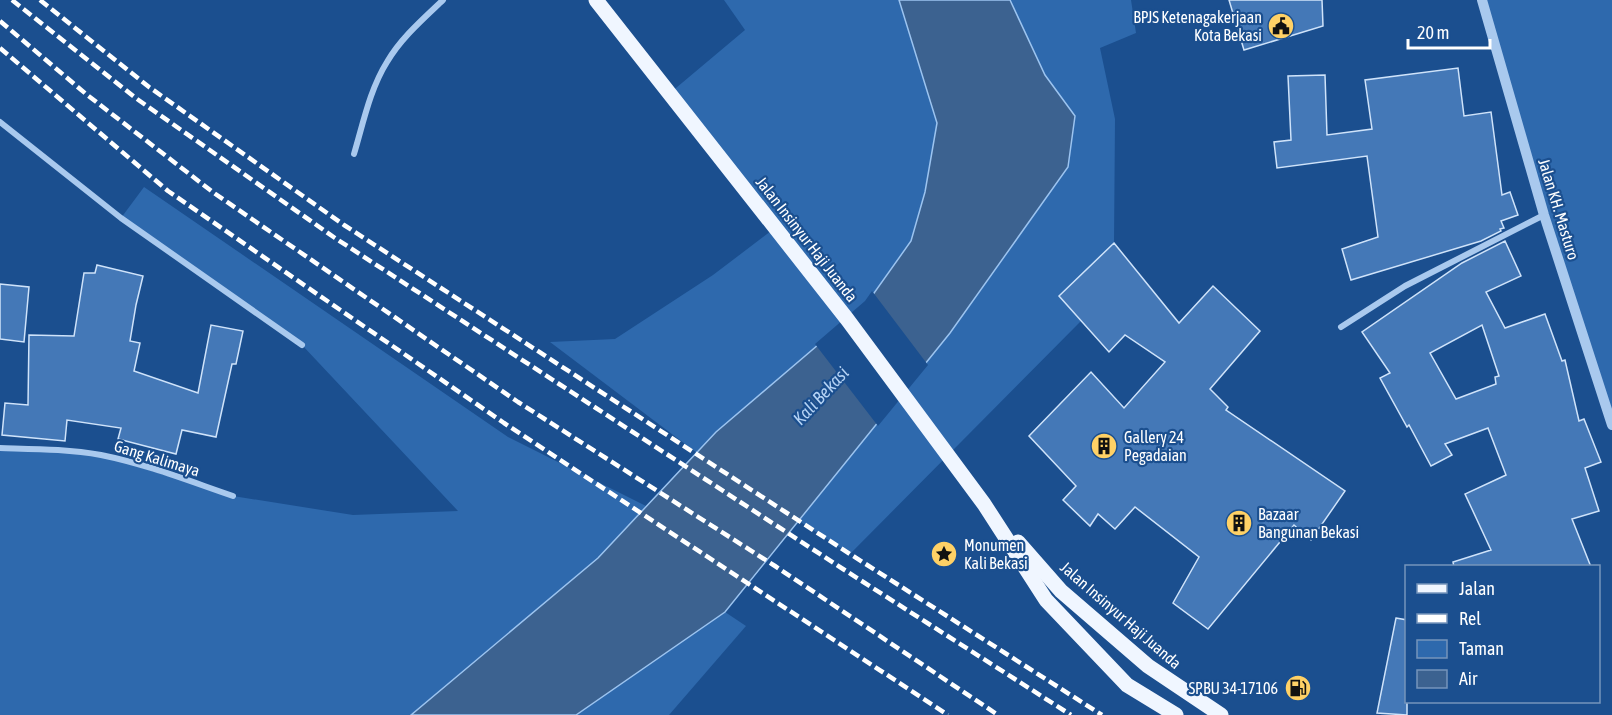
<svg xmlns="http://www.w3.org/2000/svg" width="1612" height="715" font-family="'Asap Condensed',sans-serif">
<rect width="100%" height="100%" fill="#1b4f8f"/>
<!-- green -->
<g fill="#2e69ad">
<path d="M 724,0 L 899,0 L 937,123 L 925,192 L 911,241 L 867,303 L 847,319 L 716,432 L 697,453 L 550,342 L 615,339 L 713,275 L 775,228 L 670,93 L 745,30 Z"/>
<path d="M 1010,0 L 1131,0 L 1136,33 L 1100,48 L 1115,119 L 1114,243 L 1059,296 L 1081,321 L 850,554 L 799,521 L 950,333 L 1068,167 L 1075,116 L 1045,75 Z"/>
<path d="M 1482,0 L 1612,0 L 1612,426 Z"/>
<path d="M 144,187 L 508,437 L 646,506 L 598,558 L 410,715 L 0,715 L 0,448 L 100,455 L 233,496 L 353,515 L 458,511 L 302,345 L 121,218 Z"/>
<path d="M 725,612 L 746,626 L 669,715 L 576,715 Z"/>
</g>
<!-- water -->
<path fill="#3c6290" stroke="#9cc4f0" stroke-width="1.5" d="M 899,0 L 1010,0 L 1045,75 L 1075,116 L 1068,167 L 950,333 L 725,612 L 576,715 L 411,715 L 598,558 L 716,432 L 867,303 L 911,241 L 925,192 L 937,123 Z"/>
<!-- pier -->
<path fill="#1b4f8f" d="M 872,291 L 928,365 L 878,426 L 815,344 L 865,301 Z"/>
<!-- building -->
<g fill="#4478b7" stroke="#cfe3fa" stroke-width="1.5" fill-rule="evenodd">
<path d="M 1229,0 L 1322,0 L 1323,26 L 1244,50 Z"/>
<path d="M 1458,68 L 1464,116 L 1491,112 L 1502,195 L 1510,192 L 1518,215 L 1501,221 L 1504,228 L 1500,229 L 1501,231 L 1481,241 L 1351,280 L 1342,249 L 1378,237 L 1367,156 L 1277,168 L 1274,142 L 1291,140 L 1288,76 L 1325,75 L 1327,135 L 1372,129 L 1365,80 Z"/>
<path d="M 1505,241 L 1521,276 L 1486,292 L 1505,328 L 1545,314 L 1562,361 L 1565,360 L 1579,421 L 1584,419 L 1601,462 L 1585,468 L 1599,511 L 1572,519 L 1591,567 L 1454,567 L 1453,562 L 1491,550 L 1465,494 L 1506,475 L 1488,428 L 1445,444 L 1452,455 L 1431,466 L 1409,425 L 1407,427 L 1380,378 L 1390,373 L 1362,332 L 1462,263 ZM 1482,325 L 1499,376 L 1495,377 L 1496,384 L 1456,399 L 1430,353 Z"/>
<path d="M 1114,243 L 1179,323 L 1213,286 L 1260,331 L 1210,389 L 1228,407 L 1226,410 L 1345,491 L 1311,540 L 1294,525 L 1208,629 L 1173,603 L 1199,557 L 1135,507 L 1115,529 L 1098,514 L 1090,526 L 1063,500 L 1076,486 L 1029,436 L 1091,372 L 1124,408 L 1165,362 L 1125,335 L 1109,352 L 1059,296 Z"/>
<path d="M 97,265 L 143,276 L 136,305 L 130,341 L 140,343 L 134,371 L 198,393 L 211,325 L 243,331 L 236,364 L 232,364 L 216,437 L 182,430 L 176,454 L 118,439 L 121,428 L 67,420 L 65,441 L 2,435 L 5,403 L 28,405 L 29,335 L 74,336 L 84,273 L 95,273 Z"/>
<path d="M 0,284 L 29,287 L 24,342 L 0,339 Z"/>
<path d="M 1396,618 L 1407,620 L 1407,715 L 1377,713 Z"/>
</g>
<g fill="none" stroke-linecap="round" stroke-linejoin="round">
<!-- minor -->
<g stroke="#a9c9ee" stroke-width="6">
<path d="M 0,122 L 121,218 L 302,345"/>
<path d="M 354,154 C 363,124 370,89 387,62 C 401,38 423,19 443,0"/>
<path d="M 1341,327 L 1405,286 L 1544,215"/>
<path d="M 0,448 C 34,449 68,449 101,455 C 146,464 189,481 233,496"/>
</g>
<!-- tertiary -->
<path stroke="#a9c9ee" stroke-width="10" d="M 1482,0 L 1544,215 L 1612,425"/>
<!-- primary -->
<g stroke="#f0f6ff" stroke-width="15">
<path d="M 596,0 L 847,319 L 984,504 L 1046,600 L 1127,685 L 1176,715"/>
<path d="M 1018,542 L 1061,591 L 1148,666 L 1221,715"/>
</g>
<!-- rail -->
<g stroke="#fff" stroke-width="4.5" stroke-dasharray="10 4.5" stroke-linecap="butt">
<path d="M 12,0 L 137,99 L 335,238 L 843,569 L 1071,715"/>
<path d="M 40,0 L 149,87 L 344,225 L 850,554 L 1102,715"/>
<path d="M 0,21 L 86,94 L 214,193 L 518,402 L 775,566 L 998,715"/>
<path d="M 0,48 L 168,191 L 504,423 L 948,715"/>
</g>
</g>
<!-- icons -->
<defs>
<symbol id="civic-disc" viewBox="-11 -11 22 22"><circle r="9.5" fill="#ffd166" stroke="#1b4f8f"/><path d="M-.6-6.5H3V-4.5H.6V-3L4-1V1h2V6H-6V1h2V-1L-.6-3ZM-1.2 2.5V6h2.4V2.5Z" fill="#111"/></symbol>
<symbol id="building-disc" viewBox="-11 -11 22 22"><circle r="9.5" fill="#ffd166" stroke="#1b4f8f"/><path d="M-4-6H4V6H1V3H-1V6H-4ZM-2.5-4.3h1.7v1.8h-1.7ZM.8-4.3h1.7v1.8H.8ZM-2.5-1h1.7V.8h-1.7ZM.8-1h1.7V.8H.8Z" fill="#111"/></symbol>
<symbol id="sight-disc" viewBox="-11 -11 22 22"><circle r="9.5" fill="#ffd166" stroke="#1b4f8f"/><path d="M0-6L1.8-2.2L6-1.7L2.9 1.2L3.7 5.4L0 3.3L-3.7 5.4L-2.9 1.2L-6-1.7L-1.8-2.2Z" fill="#111"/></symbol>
<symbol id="fuel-disc" viewBox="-11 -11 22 22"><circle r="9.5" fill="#ffd166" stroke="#1b4f8f"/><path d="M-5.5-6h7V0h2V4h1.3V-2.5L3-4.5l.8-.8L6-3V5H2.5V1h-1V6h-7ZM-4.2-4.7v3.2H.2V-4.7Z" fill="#111"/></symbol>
</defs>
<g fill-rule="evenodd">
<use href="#civic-disc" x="1266" y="11" width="30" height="30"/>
<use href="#building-disc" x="1089" y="431" width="30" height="30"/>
<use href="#building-disc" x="1224" y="508" width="30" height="30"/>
<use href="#sight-disc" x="929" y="539" width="30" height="30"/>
<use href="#fuel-disc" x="1283" y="673" width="30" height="30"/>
</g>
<g text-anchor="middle" stroke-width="4.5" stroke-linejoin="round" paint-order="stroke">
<!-- poi labels -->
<g font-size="16" fill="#fff" stroke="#1b4f8f" text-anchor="start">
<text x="1262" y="23" text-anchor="end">BPJS Ketenagakerjaan<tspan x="1262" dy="18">Kota Bekasi</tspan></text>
<text x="1124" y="443">Gallery 24<tspan x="1124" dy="18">Pegadaian</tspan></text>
<text x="1258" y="520">Bazaar<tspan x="1258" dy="18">Bangunan Bekasi</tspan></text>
<text x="964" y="551">Monumen<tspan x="964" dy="18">Kali Bekasi</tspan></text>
<text x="1278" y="694" text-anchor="end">SPBU 34-17106</text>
</g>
<!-- street labels -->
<g font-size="16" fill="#fff" stroke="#1b4f8f">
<text transform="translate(1559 209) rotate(73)" y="6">Jalan KH. Masturo</text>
<text transform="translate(807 239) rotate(52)" y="6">Jalan Insinyur Haji Juanda</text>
<text transform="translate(157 458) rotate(17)" y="6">Gang Kalimaya</text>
<text transform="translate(1121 615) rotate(41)" y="6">Jalan Insinyur Haji Juanda</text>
</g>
<!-- water labels -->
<g font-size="18" font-style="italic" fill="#b5d3f5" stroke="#1b4f8f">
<text transform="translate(821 396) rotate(-47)" y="6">Kali Bekasi</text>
</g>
</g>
<!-- legend -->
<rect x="1405" y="565" width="195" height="138" fill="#1b4f8f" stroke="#7695bc" stroke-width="1.5"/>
<rect x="1417" y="584" width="30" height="9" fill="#f0f6ff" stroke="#7695bc" stroke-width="1.5"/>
<text x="1459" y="595" font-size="18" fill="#ffffff">Jalan</text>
<rect x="1417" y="614" width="30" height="9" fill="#ffffff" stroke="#7695bc" stroke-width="1.5"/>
<text x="1459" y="625" font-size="18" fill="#ffffff">Rel</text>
<rect x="1417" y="640" width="30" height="18" fill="#2e69ad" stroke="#7695bc" stroke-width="1.5"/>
<text x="1459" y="655" font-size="18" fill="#ffffff">Taman</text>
<rect x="1417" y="670" width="30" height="18" fill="#3c6290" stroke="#7695bc" stroke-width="1.5"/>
<text x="1459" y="685" font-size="18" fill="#ffffff">Air</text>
<!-- scale -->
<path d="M1408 39v9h82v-9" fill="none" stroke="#ffffff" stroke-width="3"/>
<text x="1417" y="39" font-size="18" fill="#ffffff" stroke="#1b4f8f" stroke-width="4.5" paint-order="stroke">20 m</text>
</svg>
